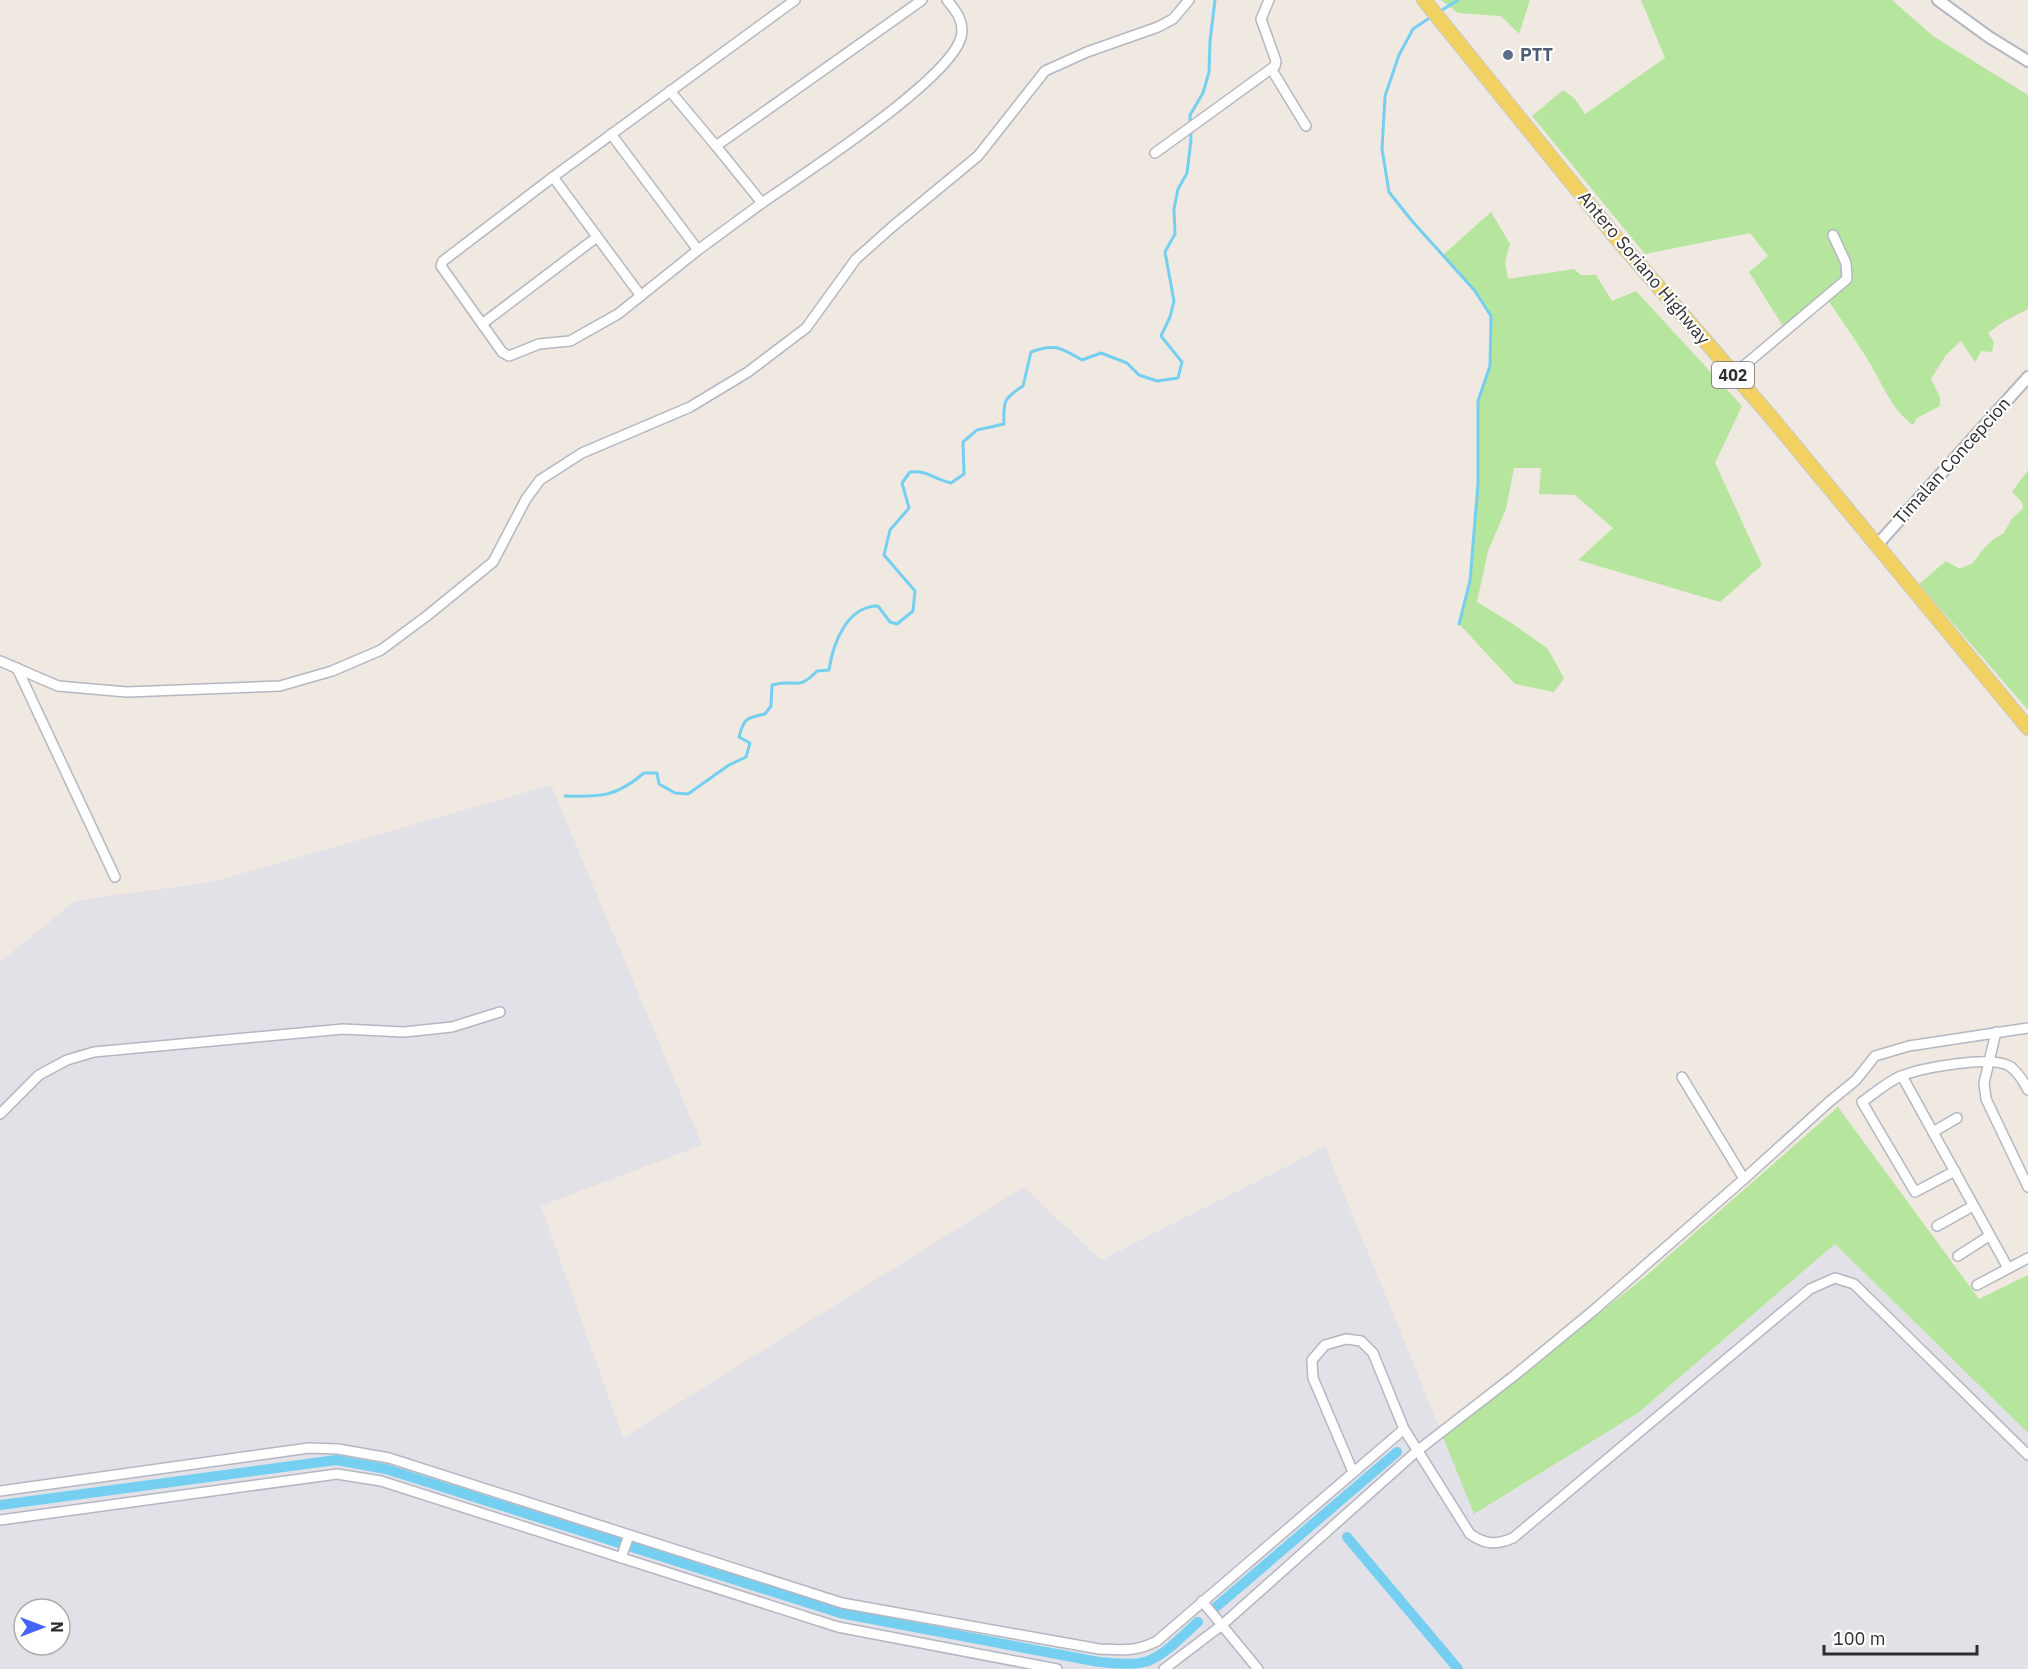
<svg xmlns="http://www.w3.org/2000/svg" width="2028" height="1669" font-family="'IBM Plex Sans',sans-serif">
<rect width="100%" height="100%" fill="#efe9e1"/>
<!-- industrial -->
<path fill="#e3e1e8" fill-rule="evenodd" d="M 551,785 L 702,1145 L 541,1206 L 623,1438 L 1024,1187 L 1101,1260 L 1325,1147 L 1475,1514 L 1638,1413 L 1835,1244 L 2028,1433 L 2028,1669 L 0,1669 L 0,962 L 75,901 L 211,882 ZM 24,1609 L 60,1609 L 60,1645 L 24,1645 Z"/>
<!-- green -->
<g fill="#b6e59e">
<path d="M 1441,0 L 1530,0 L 1519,34 L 1501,16 L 1458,13 Z"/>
<path d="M 1641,0 L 1892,0 L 1933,36 L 2028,95 L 2028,309 L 2003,322 L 1988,333 L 1994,342 L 1992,352 L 1981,351 L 1975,362 L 1961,341 L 1946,355 L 1931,379 L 1940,397 L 1940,406 L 1917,418 L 1913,425 C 1891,409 1882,383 1868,360 C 1855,339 1840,318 1826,297 L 1786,331 L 1749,272 L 1768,256 L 1750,233 L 1645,254 L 1532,116 L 1563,90 L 1574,98 L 1585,114 L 1665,58 Z"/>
<path d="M 1491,212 L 1510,244 L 1505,261 L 1508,279 L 1574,269 L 1581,275 L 1596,275 L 1612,301 L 1636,291 L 1742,406 L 1715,463 L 1762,565 L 1720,602 L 1578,560 L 1613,528 L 1575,495 L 1539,494 L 1541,468 L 1514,468 L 1506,509 L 1488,551 L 1477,602 L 1516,626 L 1548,649 L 1564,678 L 1554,692 L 1515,684 L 1459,624 L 1470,581 L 1478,484 L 1478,401 L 1490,366 L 1491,316 L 1475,291 L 1443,255 Z"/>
<path d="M 2028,470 L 2028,710 L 1919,584 L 1946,561 L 1960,569 L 1973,563 L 1983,549 L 1994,539 L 2004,533 L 2011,520 L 2023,508 L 2022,502 L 2012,492 Z"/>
<path d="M 1838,1107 L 1979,1299 L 2028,1275 L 2028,1433 L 1835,1244 L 1638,1413 L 1474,1514 L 1443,1437 L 1641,1280 Z"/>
</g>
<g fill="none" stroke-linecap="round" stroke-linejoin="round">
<!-- stream -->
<g stroke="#75cff0" stroke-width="3">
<path d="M 1439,12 L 1458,0"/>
<path d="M 1431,17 L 1413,29 L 1399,55 L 1385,96 L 1382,149 L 1389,192 L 1412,221 L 1475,291 L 1491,316 L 1490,366 L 1478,401 L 1478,484 L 1470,581 L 1459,624"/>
<path d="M 565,796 C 601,797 616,797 644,773 L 657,773 L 659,784 L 675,793 L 688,794 L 729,765 L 746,757 L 750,743 L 739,737 C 744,718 746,718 765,714 L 771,706 L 772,685 C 796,678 797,692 817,671 L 829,670 C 833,643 847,606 878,606 L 890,622 L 897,624 L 913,611 L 915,591 L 884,555 L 890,530 L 909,508 L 902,483 L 910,472 C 928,470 933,479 951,483 L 964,474 L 963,442 L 977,430 L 1004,424 C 1003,401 1004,398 1023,386 L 1031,352 C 1055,343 1061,348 1082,360 L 1101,353 L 1127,363 L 1139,375 L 1157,381 L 1178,378 L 1182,362 L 1161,336 L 1170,317 L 1174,301 L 1165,252 L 1175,234 L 1174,209 L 1178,189 L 1187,173 L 1191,140 L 1190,115 L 1203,93 L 1209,72 L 1210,41 L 1215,0"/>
</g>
<!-- canal -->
<g stroke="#75cff0" stroke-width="10">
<path d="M 0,1505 L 336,1460 L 386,1469 L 840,1613 L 1099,1662 C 1114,1663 1133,1666 1148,1661 C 1166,1654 1183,1635 1198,1622"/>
<path d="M 1347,1537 L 1458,1669"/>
<path d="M 1216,1607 L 1397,1452"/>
</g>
<defs>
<g id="minor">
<path d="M 922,0 L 716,146 L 762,203 C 802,175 951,79 961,37 C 965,22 956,11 947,0"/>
<path d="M 1272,70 L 1306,126"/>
<path d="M 670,91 L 716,146"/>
<path d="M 611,134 L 698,250"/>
<path d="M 1155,153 L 1275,66 L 1276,61 L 1261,19 L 1269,0"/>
<path d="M 553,177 L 641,296"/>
<path d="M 762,203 L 698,250 L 618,314 L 570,341 L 539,344 L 509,356 L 502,352 L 441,266 L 443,261 L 553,177 L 795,0"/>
<path d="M 482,324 L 597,237"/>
<path d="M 1733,375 L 1847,279 L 1846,263 L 1833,235"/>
<path d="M 0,661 L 58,686 L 127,692 L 280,686 L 332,671 L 381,650 L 428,615 L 493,562 L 526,499 L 540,480 L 582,453 L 690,407 L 748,372 L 806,328 L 856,259 L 892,227 L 978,156 L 1045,71 L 1087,52 L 1158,27 L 1173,19 L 1189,0"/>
<path d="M 17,668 L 115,877"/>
<path d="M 1996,1032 L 1984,1083 L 1986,1099 L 2028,1187"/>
<path d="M 1902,1076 L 2008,1268"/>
<path d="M 1682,1077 L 1744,1179"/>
<path d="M 0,1114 L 39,1075 L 67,1060 L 94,1052 L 343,1029 L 404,1032 L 452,1027 L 500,1012"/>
<path d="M 1933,1132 L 1957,1118"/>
<path d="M 1955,1171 L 1915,1192 L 1862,1102 C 1875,1093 1887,1082 1901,1076 C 1922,1068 1993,1054 2011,1067 C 2018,1073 2024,1082 2028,1090"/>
<path d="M 1937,1226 L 1973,1206"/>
<path d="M 1958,1256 L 1989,1236"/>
<path d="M 1977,1285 L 2028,1258"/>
<path d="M 1353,1472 L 1313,1378 L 1312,1360 L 1325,1345 L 1346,1339 L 1361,1341 L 1373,1353 L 1404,1429 L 1470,1534 C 1486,1545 1496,1545 1513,1538 L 1810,1289 L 1835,1278 L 1854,1284 L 2028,1455"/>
<path d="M 0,1491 L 309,1448 L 338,1449 L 389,1458 L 842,1603 L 1099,1649 C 1122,1650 1136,1652 1157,1641 L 1404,1429"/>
<path d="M 0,1520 L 337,1474 L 381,1481 L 838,1627 L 1057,1669"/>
<path d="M 621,1558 L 629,1535"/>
<path d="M 1202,1601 L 1258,1669"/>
<path d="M 1164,1669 L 1222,1625 L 1417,1451 L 1515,1375 L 1594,1310 L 1744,1179 L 1829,1102 L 1856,1080 L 1875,1056 L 1909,1046 L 2028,1028"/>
</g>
<g id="tertiary">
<path d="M 1938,0 L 1989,37 L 2028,61"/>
<path d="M 1877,545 L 2028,377"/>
</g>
<path id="primary" d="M 1424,0 L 1618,240 L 1771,417 L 2028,728"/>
</defs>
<!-- minor casing -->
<use href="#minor" stroke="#b4b7c1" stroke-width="12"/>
<!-- tertiary casing -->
<use href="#tertiary" stroke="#b4b7c1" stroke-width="14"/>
<!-- primary casing -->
<use href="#primary" stroke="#c9c9c9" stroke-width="16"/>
<!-- minor -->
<use href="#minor" stroke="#fff" stroke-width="9"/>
<!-- tertiary -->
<use href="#tertiary" stroke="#fff" stroke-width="10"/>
<!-- primary -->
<use href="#primary" stroke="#f2d163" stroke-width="14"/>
</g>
<!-- markers -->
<circle fill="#5c6f8a" stroke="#fff" stroke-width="2" cx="1508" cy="55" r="6"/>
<g text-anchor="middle" stroke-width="4.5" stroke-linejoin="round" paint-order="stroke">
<!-- shield labels -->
<rect fill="#fff" stroke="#6d6d6d" stroke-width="1.5" x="1712" y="362" width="42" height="26" rx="4.5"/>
<g font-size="16" font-weight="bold" fill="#2e2e2e">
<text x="1733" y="381">402</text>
</g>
<!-- service labels -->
<g font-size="18" font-weight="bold" fill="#4e5e75" stroke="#fff" text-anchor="start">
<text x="1520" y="61">PTT</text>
</g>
<!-- street labels -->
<g font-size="18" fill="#2e2e2e" stroke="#fff">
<text transform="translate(1644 268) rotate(50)" y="6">Antero Soriano Highway</text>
<text transform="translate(1952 461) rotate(-48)" y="6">Timalan Concepcion</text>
</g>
</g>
<!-- north arrow -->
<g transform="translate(42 1627) rotate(90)"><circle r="28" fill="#ffffff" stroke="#ababab" stroke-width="1.5"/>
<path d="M0-4.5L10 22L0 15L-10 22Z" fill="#4264fb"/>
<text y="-9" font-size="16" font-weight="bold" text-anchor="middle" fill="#2e2e2e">N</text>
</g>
<!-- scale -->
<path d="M1824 1645v9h153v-9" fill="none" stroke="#2e2e2e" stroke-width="3"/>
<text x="1833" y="1645" font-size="18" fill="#2e2e2e" stroke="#ffffff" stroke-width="4.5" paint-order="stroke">100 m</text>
</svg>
